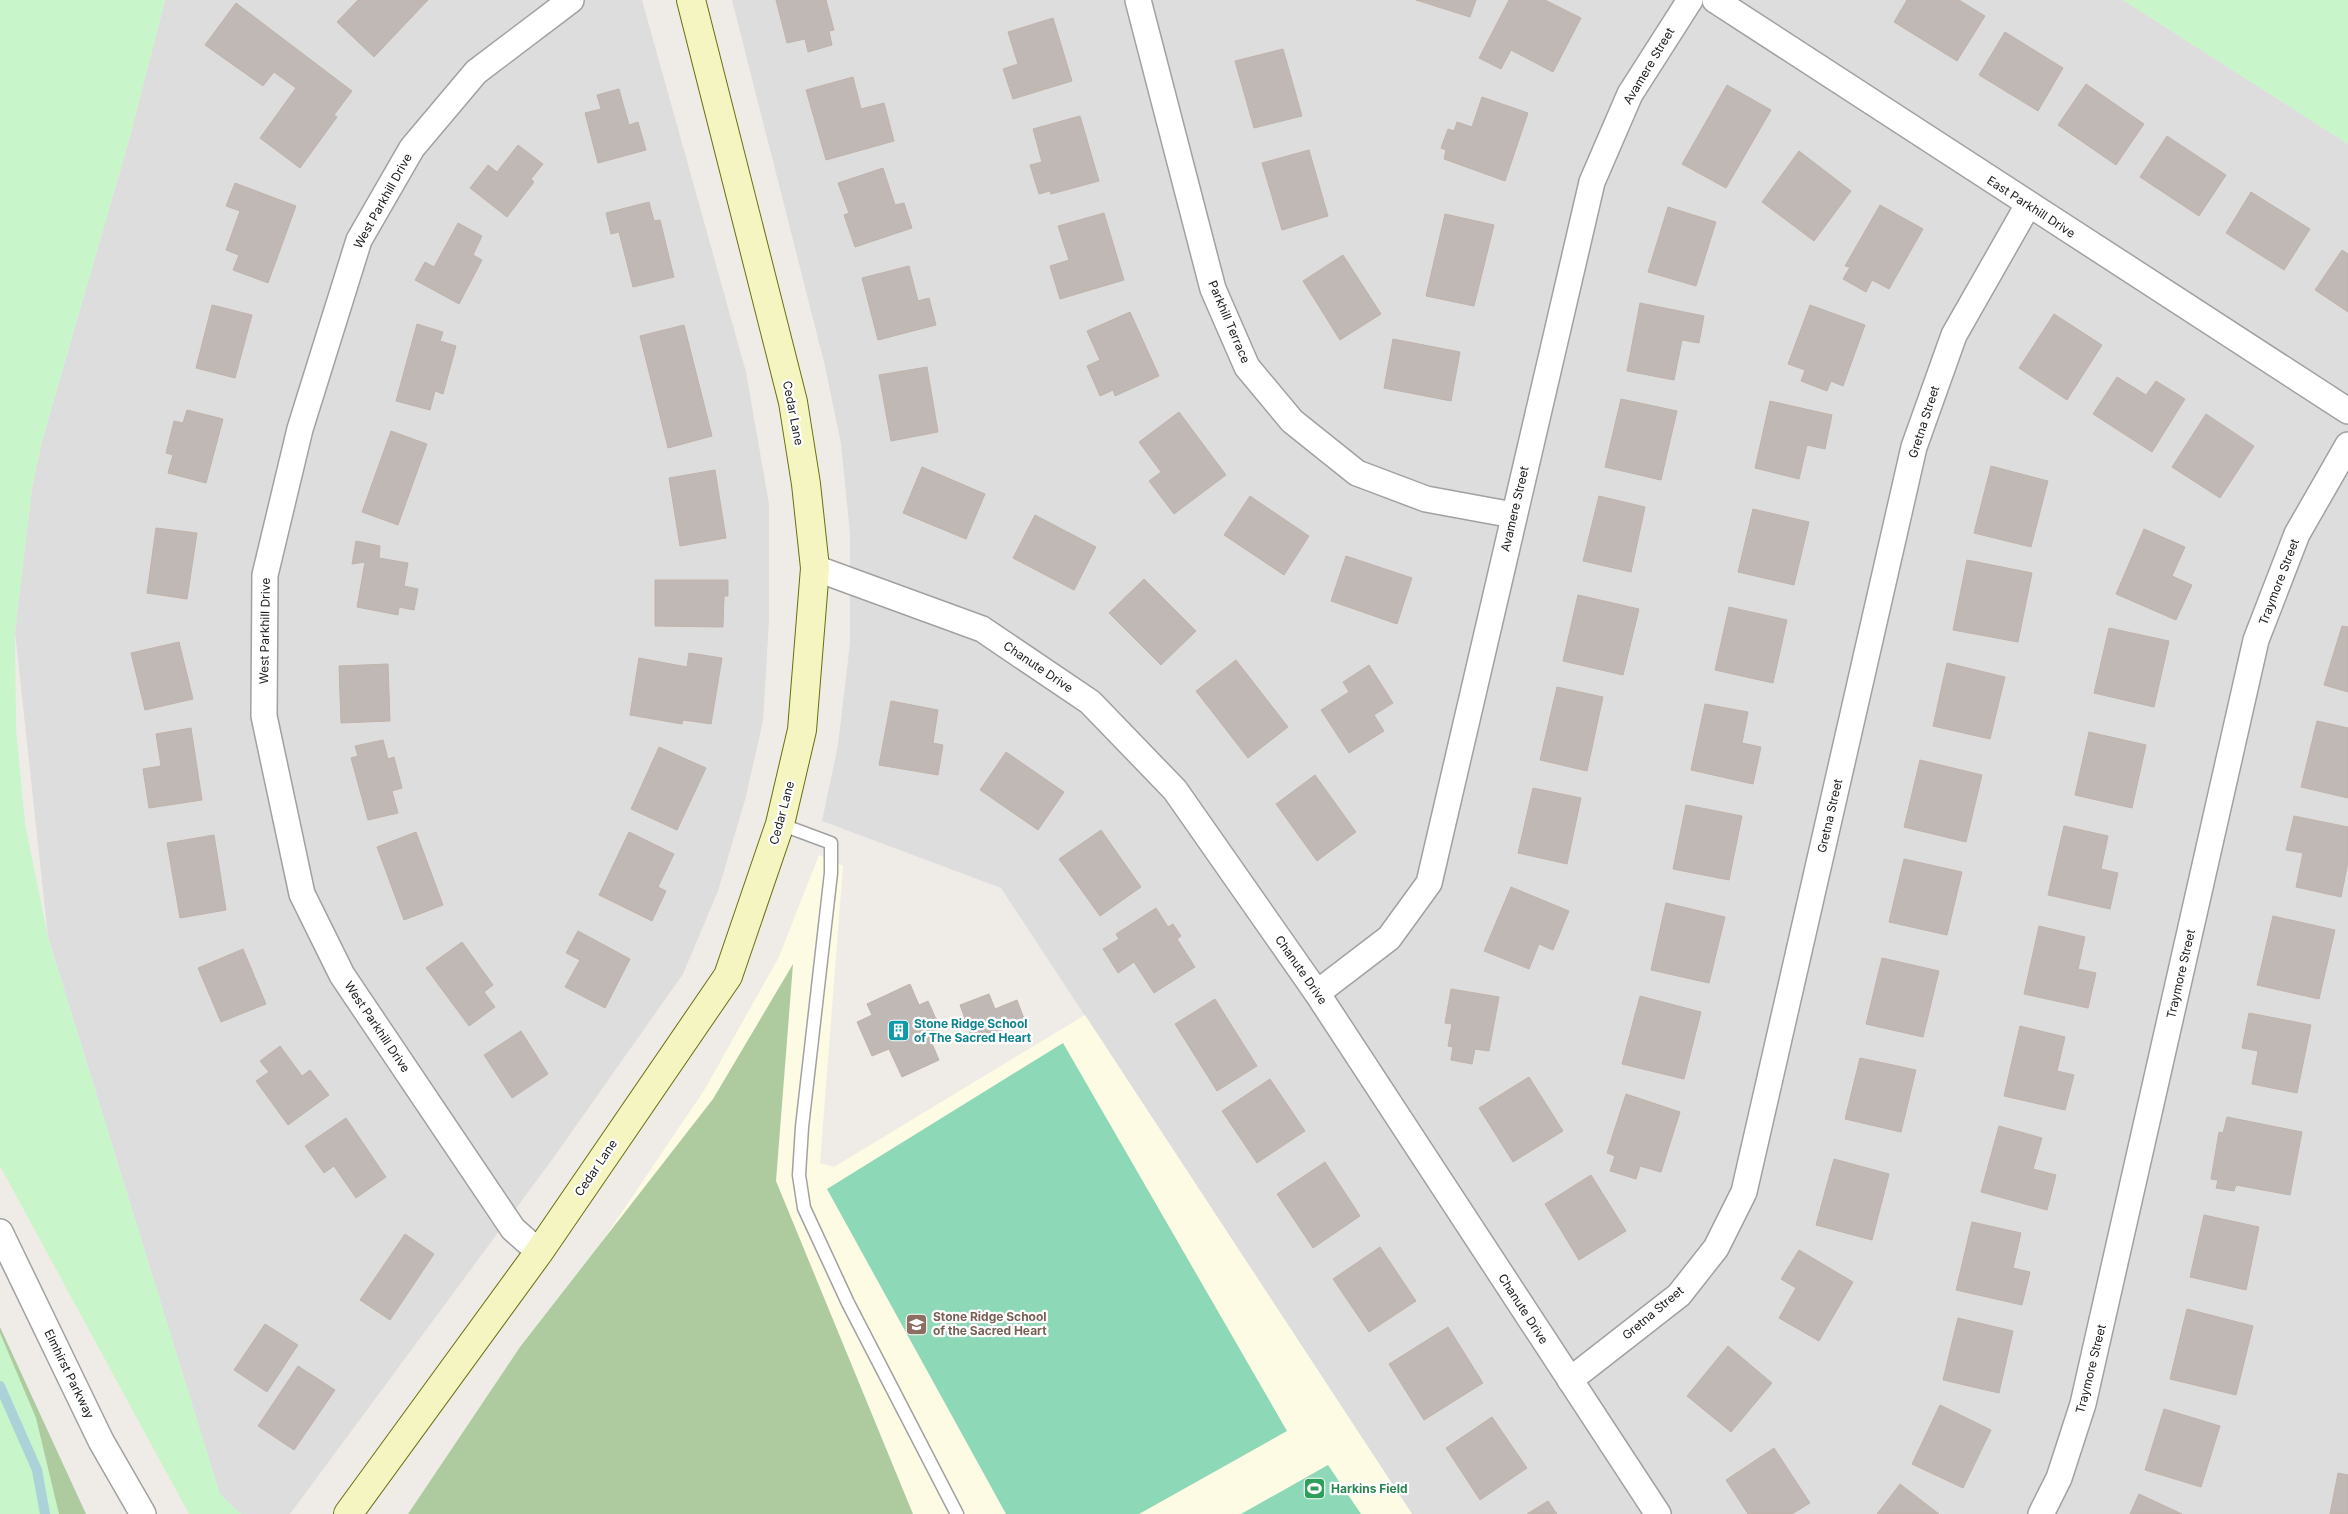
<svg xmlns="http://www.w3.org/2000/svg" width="2348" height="1514" font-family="Inter,sans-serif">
<rect width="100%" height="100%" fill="#efece7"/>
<!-- residential -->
<g fill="#dedddd">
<path d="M 165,0 L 642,0 L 746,372 L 769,504 L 769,621 L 763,721 L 745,800 L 718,891 L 683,974 L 554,1157 L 290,1514 L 241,1514 L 220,1495 L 48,937 L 15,632 L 32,488 L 42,441 L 129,140 Z"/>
<path d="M 732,0 L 2123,0 L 2348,144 L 2348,1514 L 1412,1514 L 1001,888 L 822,821 L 838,745 L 850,643 L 850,534 L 841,444 L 825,366 Z"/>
</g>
<!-- education -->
<path fill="#fdfbe3" d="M 819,855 L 843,866 L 820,1163 L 834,1167 L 1085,1015 L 1412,1514 L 418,1514 L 705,1089 L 779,957 Z"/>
<!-- forest -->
<g fill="#aecb9f">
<path d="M 793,964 L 776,1181 L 913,1514 L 408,1514 L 520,1347 L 713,1099 Z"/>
<path d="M 0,1327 L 86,1514 L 0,1514 Z"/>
</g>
<!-- park -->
<g fill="#c8f5ca">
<path d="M 0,0 L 165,0 L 129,140 L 42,441 L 32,488 L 15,632 L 16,728 L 25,824 L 48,937 L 220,1494 L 241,1514 L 189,1514 L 0,1166 Z"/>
<path d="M 2123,0 L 2348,0 L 2348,144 Z"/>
<path d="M 0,1333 L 36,1418 L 59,1514 L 0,1514 Z"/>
</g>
<!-- pitch -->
<g fill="#8cd8b7">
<path d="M 1063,1043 L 1287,1431 L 1139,1514 L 1006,1514 L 827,1189 Z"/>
<path d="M 1328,1465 L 1361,1514 L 1241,1514 Z"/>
</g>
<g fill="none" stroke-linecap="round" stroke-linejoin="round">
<!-- stream -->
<path stroke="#abd1d9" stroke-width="10" d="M 0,1386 L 37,1470 L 45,1514"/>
</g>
<!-- building -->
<g fill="#c0b8b4" stroke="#c0b3aa">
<path d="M 358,0 L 428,0 L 374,57 L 337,22 Z"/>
<path d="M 776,0 L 826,0 L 834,30 L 829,31 L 832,45 L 808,52 L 805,39 L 787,43 Z"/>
<path d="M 1416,0 L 1476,0 L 1470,17 Z"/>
<path d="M 1509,0 L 1545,0 L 1581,18 L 1553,72 L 1511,50 L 1501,69 L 1479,58 Z"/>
<path d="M 1907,0 L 1959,0 L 1985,16 L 1957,61 L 1894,22 Z"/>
<path d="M 236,3 L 352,91 L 334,115 L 337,117 L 300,168 L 260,138 L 296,88 L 274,72 L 263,86 L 205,45 Z"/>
<path d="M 1053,18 L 1072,81 L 1013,99 L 1003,69 L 1018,64 L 1008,32 Z"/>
<path d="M 2005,32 L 2063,68 L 2038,111 L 1979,75 Z"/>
<path d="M 1283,49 L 1302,116 L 1254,128 L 1235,61 Z"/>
<path d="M 853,77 L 861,109 L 884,103 L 894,141 L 826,160 L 806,90 Z"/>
<path d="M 2086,84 L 2144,124 L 2116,165 L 2058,125 Z"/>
<path d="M 1727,85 L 1771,110 L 1726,188 L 1682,164 Z"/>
<path d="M 619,89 L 629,125 L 638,122 L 646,150 L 598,163 L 585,113 L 601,109 L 597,95 Z"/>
<path d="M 1482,97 L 1528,113 L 1505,181 L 1444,159 L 1446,150 L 1441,148 L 1448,129 L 1454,131 L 1457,122 L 1472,127 Z"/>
<path d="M 1080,116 L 1099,181 L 1051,194 L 1050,191 L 1039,194 L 1030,165 L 1042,162 L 1033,129 Z"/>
<path d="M 2167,136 L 2226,175 L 2199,216 L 2140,177 Z"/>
<path d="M 518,145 L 543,164 L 531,179 L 534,182 L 507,217 L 470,188 L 488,165 L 497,172 Z"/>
<path d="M 1309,150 L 1328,216 L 1282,230 L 1262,163 Z"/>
<path d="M 1799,151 L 1851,191 L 1814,241 L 1762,202 Z"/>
<path d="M 883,168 L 895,205 L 904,203 L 912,228 L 855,247 L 844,215 L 849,213 L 838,183 Z"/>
<path d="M 235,183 L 296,206 L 268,283 L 233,270 L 239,255 L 226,250 L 240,211 L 226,206 Z"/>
<path d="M 2251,192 L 2310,229 L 2284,270 L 2226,233 Z"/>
<path d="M 649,202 L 654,221 L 660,220 L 674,277 L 633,287 L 619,232 L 611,234 L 606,213 Z"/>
<path d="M 1880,205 L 1923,229 L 1889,289 L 1872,280 L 1866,292 L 1843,279 L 1850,267 L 1845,266 Z"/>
<path d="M 1668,207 L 1716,222 L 1696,286 L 1648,272 Z"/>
<path d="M 1104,213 L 1124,280 L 1060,299 L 1050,266 L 1069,260 L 1058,226 Z"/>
<path d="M 1445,214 L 1494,225 L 1474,306 L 1426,296 Z"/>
<path d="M 458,223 L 482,236 L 473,255 L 482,260 L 459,304 L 415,280 L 425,262 L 434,267 Z"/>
<path d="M 2342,250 L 2348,254 L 2348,312 L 2315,290 Z"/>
<path d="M 1343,255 L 1381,314 L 1340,340 L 1303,281 Z"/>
<path d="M 909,266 L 918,301 L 929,298 L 936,325 L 878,340 L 862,278 Z"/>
<path d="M 1640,303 L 1704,316 L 1699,343 L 1682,340 L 1674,380 L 1627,371 Z"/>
<path d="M 212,305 L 252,315 L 235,378 L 196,368 Z"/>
<path d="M 1810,305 L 1865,325 L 1843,386 L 1831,381 L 1827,391 L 1801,381 L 1805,370 L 1788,364 Z"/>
<path d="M 1130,312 L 1159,376 L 1115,396 L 1113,390 L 1100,396 L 1087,366 L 1100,360 L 1087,331 Z"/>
<path d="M 2054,314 L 2102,345 L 2067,400 L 2019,368 Z"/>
<path d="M 417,324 L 443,332 L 440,341 L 456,346 L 443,394 L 435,391 L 430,410 L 396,401 Z"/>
<path d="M 684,325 L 712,436 L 668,448 L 640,336 Z"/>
<path d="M 1393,339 L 1460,352 L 1451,401 L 1384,388 Z"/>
<path d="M 927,367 L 938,432 L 891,441 L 879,375 Z"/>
<path d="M 2117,377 L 2146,395 L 2156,381 L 2185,399 L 2152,452 L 2093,414 Z"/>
<path d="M 1621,399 L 1677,411 L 1661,480 L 1605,467 Z"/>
<path d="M 1770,401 L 1832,415 L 1825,449 L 1807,445 L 1799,479 L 1755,468 Z"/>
<path d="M 187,410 L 223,419 L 206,483 L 168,473 L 173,455 L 166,453 L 174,421 L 183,423 Z"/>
<path d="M 1179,412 L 1226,475 L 1174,514 L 1149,481 L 1161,472 L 1139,442 Z"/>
<path d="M 2206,414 L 2254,446 L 2220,498 L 2172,467 Z"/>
<path d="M 391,431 L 427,444 L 398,525 L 362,512 Z"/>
<path d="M 1991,466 L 2048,481 L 2031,547 L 1974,533 Z"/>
<path d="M 922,467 L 985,494 L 966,539 L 903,513 Z"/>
<path d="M 715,470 L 726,538 L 680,546 L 669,478 Z"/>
<path d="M 1250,496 L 1309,536 L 1284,575 L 1224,535 Z"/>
<path d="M 1599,496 L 1645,507 L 1631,572 L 1583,561 Z"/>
<path d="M 1753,509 L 1809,522 L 1794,585 L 1738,572 Z"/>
<path d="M 1035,515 L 1096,547 L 1074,590 L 1013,558 Z"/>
<path d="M 156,528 L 197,533 L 187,599 L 147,593 Z"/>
<path d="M 2144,529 L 2185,547 L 2172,576 L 2192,585 L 2176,620 L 2116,594 Z"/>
<path d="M 356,541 L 380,546 L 379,558 L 408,563 L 404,586 L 418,589 L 414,610 L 399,607 L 398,615 L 357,607 L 365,562 L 352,564 Z"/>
<path d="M 1346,556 L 1412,578 L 1397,624 L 1331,601 Z"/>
<path d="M 1967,560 L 2032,573 L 2018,642 L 1953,630 Z"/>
<path d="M 1144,579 L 1196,631 L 1161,665 L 1109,613 Z"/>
<path d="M 655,580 L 728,580 L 728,596 L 724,596 L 723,627 L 655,626 Z"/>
<path d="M 1578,595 L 1639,609 L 1623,675 L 1563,661 Z"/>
<path d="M 1729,607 L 1787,620 L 1773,683 L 1715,670 Z"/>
<path d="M 2342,626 L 2348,627 L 2348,692 L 2324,685 Z"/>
<path d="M 2109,628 L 2169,641 L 2154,707 L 2094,693 Z"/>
<path d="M 179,642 L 193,699 L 145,710 L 131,653 Z"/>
<path d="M 689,653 L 722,658 L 711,724 L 683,720 L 682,724 L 630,715 L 639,658 L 687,667 Z"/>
<path d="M 1236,660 L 1288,727 L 1248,758 L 1196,691 Z"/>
<path d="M 1947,663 L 2005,677 L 1990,739 L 1933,726 Z"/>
<path d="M 388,664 L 390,721 L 341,723 L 339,666 Z"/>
<path d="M 1369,665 L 1393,703 L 1374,715 L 1384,731 L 1349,753 L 1321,710 L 1349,692 L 1343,682 Z"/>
<path d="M 1557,687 L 1603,697 L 1587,771 L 1540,760 Z"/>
<path d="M 891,701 L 938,710 L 933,743 L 943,745 L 938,775 L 879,765 Z"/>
<path d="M 1705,704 L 1748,712 L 1742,743 L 1761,747 L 1753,784 L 1691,770 Z"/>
<path d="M 2317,721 L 2348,728 L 2348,798 L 2301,787 Z"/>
<path d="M 191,728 L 202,800 L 149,808 L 143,769 L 161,766 L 156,734 Z"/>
<path d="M 2089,732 L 2146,745 L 2132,808 L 2075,795 Z"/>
<path d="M 383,740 L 388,759 L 394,757 L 402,788 L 392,791 L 398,813 L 368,820 L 351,758 L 358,756 L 355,746 Z"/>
<path d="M 659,747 L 706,768 L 677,830 L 631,809 Z"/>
<path d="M 1006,752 L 1064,792 L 1038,830 L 980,790 Z"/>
<path d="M 1920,760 L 1982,775 L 1966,842 L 1904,827 Z"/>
<path d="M 1315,775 L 1356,832 L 1317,861 L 1276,804 Z"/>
<path d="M 1533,788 L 1581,798 L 1567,864 L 1518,853 Z"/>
<path d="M 1686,805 L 1742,816 L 1729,880 L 1673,869 Z"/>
<path d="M 2294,816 L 2348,827 L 2348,862 L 2341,897 L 2296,887 L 2303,853 L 2286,850 Z"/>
<path d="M 2064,826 L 2108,836 L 2101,869 L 2118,873 L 2110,909 L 2048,895 Z"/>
<path d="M 1101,830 L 1141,887 L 1100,916 L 1059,859 Z"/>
<path d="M 416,832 L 443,905 L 404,920 L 377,847 Z"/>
<path d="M 629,832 L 674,854 L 658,887 L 666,891 L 652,921 L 599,895 Z"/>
<path d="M 214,835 L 226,910 L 180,918 L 167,843 Z"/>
<path d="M 1904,859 L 1962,872 L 1947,935 L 1889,922 Z"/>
<path d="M 1511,887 L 1569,911 L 1553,950 L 1539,944 L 1529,969 L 1484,951 Z"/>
<path d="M 1666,903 L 1725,917 L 1709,983 L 1651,970 Z"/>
<path d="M 1156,908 L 1168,927 L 1173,924 L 1181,936 L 1177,939 L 1195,967 L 1154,993 L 1134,962 L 1118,973 L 1103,949 L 1119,939 L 1116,934 Z"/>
<path d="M 2273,916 L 2335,930 L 2319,999 L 2257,985 Z"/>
<path d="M 2039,926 L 2085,937 L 2078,969 L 2096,973 L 2088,1008 L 2024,994 Z"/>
<path d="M 578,931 L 630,959 L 605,1008 L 565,987 L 580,960 L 566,953 Z"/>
<path d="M 462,942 L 493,985 L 484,992 L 495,1007 L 469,1026 L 426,968 Z"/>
<path d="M 243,949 L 266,1004 L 221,1022 L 198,968 Z"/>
<path d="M 1882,958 L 1939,971 L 1923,1037 L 1866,1024 Z"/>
<path d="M 910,984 L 919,1005 L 928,1001 L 940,1028 L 928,1034 L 939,1060 L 902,1077 L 889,1049 L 872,1056 L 857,1022 L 872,1015 L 867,1004 Z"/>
<path d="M 1451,989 L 1499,997 L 1489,1051 L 1475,1049 L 1472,1064 L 1451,1060 L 1453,1047 L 1448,1046 L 1452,1024 L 1445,1023 Z"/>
<path d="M 989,994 L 995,1009 L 1017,1000 L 1025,1021 L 973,1041 L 960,1005 Z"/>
<path d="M 1640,996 L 1701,1012 L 1684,1079 L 1622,1064 Z"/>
<path d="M 1215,999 L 1257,1066 L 1217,1091 L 1175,1024 Z"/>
<path d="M 2249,1013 L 2311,1025 L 2297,1093 L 2252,1084 L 2258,1051 L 2242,1048 Z"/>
<path d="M 2020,1026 L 2065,1037 L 2057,1071 L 2074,1075 L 2065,1110 L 2004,1096 Z"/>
<path d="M 521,1031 L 548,1074 L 512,1098 L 484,1055 Z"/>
<path d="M 280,1046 L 302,1076 L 310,1070 L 329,1095 L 288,1125 L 256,1081 L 269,1072 L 260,1061 Z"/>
<path d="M 1860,1058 L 1916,1070 L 1901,1132 L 1845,1119 Z"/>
<path d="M 1529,1077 L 1563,1131 L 1513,1162 L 1479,1108 Z"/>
<path d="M 1270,1079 L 1305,1131 L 1257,1163 L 1222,1111 Z"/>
<path d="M 1626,1094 L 1680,1112 L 1661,1172 L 1640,1166 L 1636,1179 L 1610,1171 L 1615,1156 L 1607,1153 Z"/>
<path d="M 2227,1117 L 2302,1132 L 2290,1195 L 2236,1185 L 2234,1191 L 2216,1188 L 2218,1180 L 2211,1179 L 2219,1132 L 2223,1133 Z"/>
<path d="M 346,1118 L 386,1177 L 356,1198 L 334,1166 L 324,1173 L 305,1146 Z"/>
<path d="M 1999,1126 L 2042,1138 L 2033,1169 L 2056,1175 L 2047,1210 L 1981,1192 Z"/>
<path d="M 1834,1159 L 1889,1174 L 1872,1240 L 1816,1225 Z"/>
<path d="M 1325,1162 L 1360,1216 L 1313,1248 L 1277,1194 Z"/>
<path d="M 1591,1175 L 1626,1231 L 1579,1260 L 1545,1204 Z"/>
<path d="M 2204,1215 L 2259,1227 L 2246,1290 L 2190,1277 Z"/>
<path d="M 1972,1222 L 2021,1233 L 2013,1268 L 2030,1272 L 2022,1305 L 1956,1290 Z"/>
<path d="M 405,1234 L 434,1254 L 390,1320 L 360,1300 Z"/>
<path d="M 1380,1247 L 1416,1301 L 1369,1332 L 1333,1279 Z"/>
<path d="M 1799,1250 L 1853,1282 L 1819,1341 L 1779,1318 L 1796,1288 L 1781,1279 Z"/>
<path d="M 2187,1309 L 2253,1326 L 2236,1395 L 2170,1379 Z"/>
<path d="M 1958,1318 L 2013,1331 L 1999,1393 L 1943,1380 Z"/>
<path d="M 265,1324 L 298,1345 L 267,1392 L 234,1370 Z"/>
<path d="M 1448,1327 L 1483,1383 L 1424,1420 L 1389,1364 Z"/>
<path d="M 1728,1346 L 1772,1383 L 1731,1432 L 1687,1396 Z"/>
<path d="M 298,1366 L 335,1390 L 294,1450 L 258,1426 Z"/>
<path d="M 1940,1405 L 1991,1430 L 1963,1488 L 1912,1464 Z"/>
<path d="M 2164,1409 L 2220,1426 L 2201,1487 L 2145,1470 Z"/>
<path d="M 1492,1417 L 1527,1468 L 1480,1500 L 1446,1448 Z"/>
<path d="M 1774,1448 L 1810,1503 L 1792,1514 L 1748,1514 L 1726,1480 Z"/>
<path d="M 2338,1473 L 2348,1475 L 2348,1514 L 2330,1514 Z"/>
<path d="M 1900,1484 L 1939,1514 L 1877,1514 Z"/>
<path d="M 2139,1494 L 2182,1514 L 2130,1514 Z"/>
<path d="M 1548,1501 L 1557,1514 L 1527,1514 Z"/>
</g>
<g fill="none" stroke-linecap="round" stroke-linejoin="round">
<defs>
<path id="lane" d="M 780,824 L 831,843 L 831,873 L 802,1127 L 799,1175 L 804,1208 L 848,1303 L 957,1514"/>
<g id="street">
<path d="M 1138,0 L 1213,289 L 1247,367 L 1292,421 L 1357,473 L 1426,499 L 1513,515"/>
<path d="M 1715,0 L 2348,411"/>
<path d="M 815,568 L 982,629 L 1090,702 L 1175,790 L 1317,993 L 1658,1514"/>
<path d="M 1317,993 L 1389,938 L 1429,883 L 1592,182 L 1630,94 L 1690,0"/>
<path d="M 0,1232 L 101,1441 L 143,1514"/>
<path d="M 539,1252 L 513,1229 L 342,975 L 302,894 L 264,716 L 265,575 L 300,429 L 359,240 L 412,148 L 476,72 L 571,0"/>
<path d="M 1570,1380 L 1679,1295 L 1716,1248 L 1744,1192 L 1914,447 L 1954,335 L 2028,205"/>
<path d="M 2041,1514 L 2059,1478 L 2083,1404 L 2256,640 L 2297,534 L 2348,445"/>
</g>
<path id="secondary" d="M 348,1514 L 539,1252 L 728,976 L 780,824 L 802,730 L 815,568 L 806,484 L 793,402 L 691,0"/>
</defs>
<!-- lane casing -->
<use href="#lane" stroke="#a1a1a1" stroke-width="15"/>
<!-- street casing -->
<use href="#street" stroke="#a1a1a1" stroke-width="28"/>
<!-- secondary casing -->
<use href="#secondary" stroke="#696f0e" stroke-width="30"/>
<!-- lane -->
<use href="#lane" stroke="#fff" stroke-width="12"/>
<!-- street -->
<use href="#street" stroke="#fff" stroke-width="25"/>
<!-- secondary -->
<use href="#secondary" stroke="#f4f5c0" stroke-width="28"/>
</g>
<!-- icons -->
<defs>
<symbol id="building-square" viewBox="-11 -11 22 22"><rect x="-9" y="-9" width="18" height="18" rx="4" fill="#0f9aa8" stroke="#fff"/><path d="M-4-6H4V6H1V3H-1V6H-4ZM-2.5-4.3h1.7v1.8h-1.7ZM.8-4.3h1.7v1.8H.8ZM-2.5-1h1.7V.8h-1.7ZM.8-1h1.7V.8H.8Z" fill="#fff"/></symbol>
<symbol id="school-square" viewBox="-11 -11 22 22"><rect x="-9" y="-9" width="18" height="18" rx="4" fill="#8d6e63" stroke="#fff"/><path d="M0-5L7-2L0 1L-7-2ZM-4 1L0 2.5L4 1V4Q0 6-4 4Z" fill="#fff"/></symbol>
<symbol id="stadium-square" viewBox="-11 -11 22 22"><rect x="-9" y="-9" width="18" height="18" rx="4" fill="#2e9e5b" stroke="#fff"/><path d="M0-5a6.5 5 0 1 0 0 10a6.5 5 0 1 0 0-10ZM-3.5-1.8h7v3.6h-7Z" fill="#fff"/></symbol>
</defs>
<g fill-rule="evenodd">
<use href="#building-square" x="886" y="1018" width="25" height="25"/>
<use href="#school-square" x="904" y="1312" width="25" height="25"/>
<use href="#stadium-square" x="1302" y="1476" width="25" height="25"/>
</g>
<g text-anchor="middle" stroke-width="4.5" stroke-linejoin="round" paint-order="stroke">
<!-- street labels -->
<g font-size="12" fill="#202020" stroke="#fff">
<text transform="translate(1649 66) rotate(-59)" y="4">Avamere Street</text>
<text transform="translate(383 201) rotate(-61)" y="4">West Parkhill Drive</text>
<text transform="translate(2031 207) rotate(33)" y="4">East Parkhill Drive</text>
<text transform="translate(1229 322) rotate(67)" y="4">Parkhill Terrace</text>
<text transform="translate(793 413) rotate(79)" y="4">Cedar Lane</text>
<text transform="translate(1924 422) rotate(-72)" y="4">Gretna Street</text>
<text transform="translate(1515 509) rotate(-77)" y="4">Avamere Street</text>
<text transform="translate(2279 582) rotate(-69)" y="4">Traymore Street</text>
<text transform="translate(265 631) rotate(-89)" y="4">West Parkhill Drive</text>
<text transform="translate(1038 667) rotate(34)" y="4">Chanute Drive</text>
<text transform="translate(782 813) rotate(-75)" y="4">Cedar Lane</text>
<text transform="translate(1830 816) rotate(-77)" y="4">Gretna Street</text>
<text transform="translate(1301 970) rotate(55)" y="4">Chanute Drive</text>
<text transform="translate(2181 974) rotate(-77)" y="4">Traymore Street</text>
<text transform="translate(377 1027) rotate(56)" y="4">West Parkhill Drive</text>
<text transform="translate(596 1168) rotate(-56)" y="4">Cedar Lane</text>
<text transform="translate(1523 1309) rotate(57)" y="4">Chanute Drive</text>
<text transform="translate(1653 1313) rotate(-40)" y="4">Gretna Street</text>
<text transform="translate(2091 1369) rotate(-76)" y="4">Traymore Street</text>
<text transform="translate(69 1374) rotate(64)" y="4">Elmhirst Parkway</text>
</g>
<!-- culture labels -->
<g font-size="12" font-weight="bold" fill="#0d838f" stroke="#fff" text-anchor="start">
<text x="914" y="1028">Stone Ridge School<tspan x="914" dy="14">of The Sacred Heart</tspan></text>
</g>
<!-- education labels -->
<g font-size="12" font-weight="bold" fill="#785e54" stroke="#fff" text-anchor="start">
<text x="933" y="1321">Stone Ridge School<tspan x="933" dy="14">of the Sacred Heart</tspan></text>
</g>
<!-- leisure labels -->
<g font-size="12" font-weight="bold" fill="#27864d" stroke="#fff" text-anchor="start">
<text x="1331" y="1493">Harkins Field</text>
</g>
</g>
</svg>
